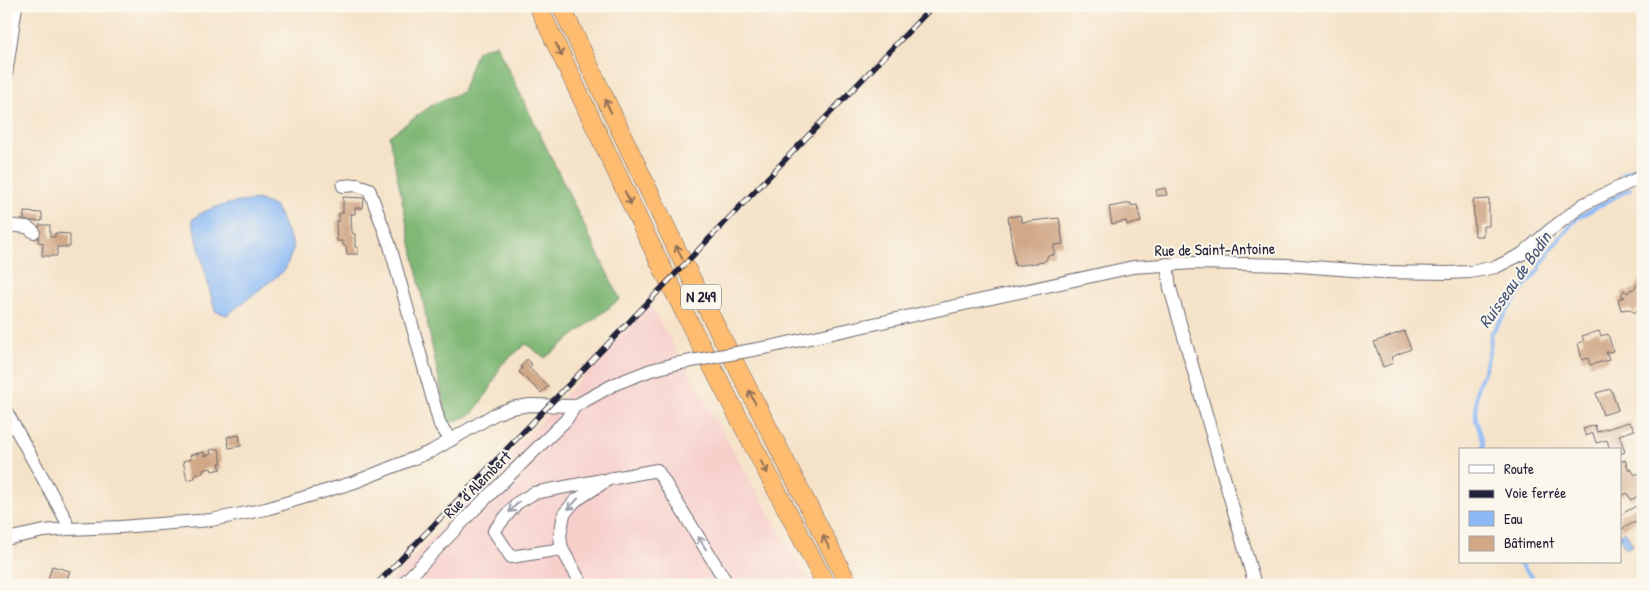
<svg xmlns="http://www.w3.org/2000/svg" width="1649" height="591" font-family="'Patrick Hand',sans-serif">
<rect width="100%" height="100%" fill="#fbf7ec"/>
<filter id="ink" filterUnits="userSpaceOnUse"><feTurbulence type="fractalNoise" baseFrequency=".02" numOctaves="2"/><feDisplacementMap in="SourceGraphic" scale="10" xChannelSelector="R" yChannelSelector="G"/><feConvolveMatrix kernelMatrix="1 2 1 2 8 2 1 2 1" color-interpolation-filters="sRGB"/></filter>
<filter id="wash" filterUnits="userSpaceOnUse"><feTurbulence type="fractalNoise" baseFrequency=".0096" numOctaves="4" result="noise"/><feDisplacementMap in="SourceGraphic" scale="20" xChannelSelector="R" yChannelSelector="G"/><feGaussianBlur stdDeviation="1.12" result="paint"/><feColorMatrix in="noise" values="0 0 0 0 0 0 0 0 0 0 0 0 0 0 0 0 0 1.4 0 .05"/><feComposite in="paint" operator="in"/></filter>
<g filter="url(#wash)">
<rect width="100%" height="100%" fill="#f5e3c9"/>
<!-- built -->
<path fill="#f7d0cc" d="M 650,304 L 810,585 L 387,585 Z"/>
<!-- forest -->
<path fill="#80b876" stroke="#516d58" d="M 496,44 L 620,299 L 545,358 L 526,344 L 501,365 L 489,391 L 472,414 L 448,424 L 389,136 L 435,103 L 462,92 L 477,51 Z"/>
<!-- water -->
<g fill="#8ab9f5" stroke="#566e98">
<path d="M 260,200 L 276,207 L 294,247 L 285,270 L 227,315 L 215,311 L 192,220 C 210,204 238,202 260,200 Z"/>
<path d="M 1625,531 L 1633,545 L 1626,549 L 1620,538 L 1620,534 Z"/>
</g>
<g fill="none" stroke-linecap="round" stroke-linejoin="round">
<!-- stream -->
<g stroke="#8ab9f5" stroke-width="4">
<path d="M 1622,175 L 1643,163"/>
<path d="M 1483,450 L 1483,441 L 1476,420 L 1476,397 L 1477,387 L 1484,372 L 1490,349 L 1491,334 L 1524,287 L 1540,269 L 1540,264 L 1547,257 L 1549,251 L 1577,218 L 1630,189"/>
<path d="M 1518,562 L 1532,577 L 1535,585"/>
</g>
</g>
<g id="blocks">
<!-- building -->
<g fill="#d1a989">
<path d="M 1165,188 L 1167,195 L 1157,196 L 1156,190 Z"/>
<path d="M 343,197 L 364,198 L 363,208 L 355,208 L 355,214 L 351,214 L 352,233 L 355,234 L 355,247 L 358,247 L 358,254 L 347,254 L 346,246 L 343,245 L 342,241 L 337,241 L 336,221 L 339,221 L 339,213 L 343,213 Z"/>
<path d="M 1489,199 L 1489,226 L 1483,226 L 1483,236 L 1475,236 L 1473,200 Z"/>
<path d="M 1131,203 L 1131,206 L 1137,205 L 1141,222 L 1127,225 L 1126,221 L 1112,224 L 1109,207 Z"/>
<path d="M 24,212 L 42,213 L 42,221 L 24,221 Z"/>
<path d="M 1020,215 L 1022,222 L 1059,218 L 1063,244 L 1054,245 L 1054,255 L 1047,256 L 1047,259 L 1043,262 L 1015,266 L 1008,217 Z"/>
<path d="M 39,225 L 50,225 L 50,237 L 55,237 L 55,233 L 70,234 L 70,247 L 57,247 L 57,256 L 42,256 L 43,243 L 38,242 Z"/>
<path d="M 1641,279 L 1643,281 L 1643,303 L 1642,303 L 1635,313 L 1629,309 L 1621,310 L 1618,299 L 1625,297 L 1621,295 L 1624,290 L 1628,293 L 1631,289 L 1633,290 Z"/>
<path d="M 1404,331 L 1411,349 L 1391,357 L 1393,363 L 1383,367 L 1374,342 Z"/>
<path d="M 1599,331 L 1601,336 L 1608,334 L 1613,351 L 1606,352 L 1609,360 L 1590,365 L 1588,358 L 1582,360 L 1578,343 L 1584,341 L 1582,336 Z"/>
<path d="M 527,359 L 532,364 L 529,368 L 548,386 L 541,393 L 519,372 L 522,368 L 521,366 Z"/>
<path d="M 1611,389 L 1618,410 L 1603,415 L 1596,393 Z"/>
<path d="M 1629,422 L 1635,430 L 1619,435 L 1625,452 L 1620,454 L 1620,450 L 1610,450 L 1607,440 L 1596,443 L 1593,433 L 1586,436 L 1583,429 L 1595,425 L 1597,432 Z"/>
<path d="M 239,435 L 241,446 L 229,448 L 227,437 Z"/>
<path d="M 219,449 L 222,463 L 219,463 L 221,469 L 212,471 L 211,468 L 203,470 L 203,473 L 195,475 L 195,478 L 187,480 L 183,461 L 191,459 L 190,455 L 204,452 L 204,456 L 211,454 L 210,450 Z"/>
<path d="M 1625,460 L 1629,470 L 1631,469 L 1635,475 L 1638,473 L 1643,481 L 1641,485 L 1643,493 L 1631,500 L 1627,493 L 1622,496 L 1620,493 L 1620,462 Z"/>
<path d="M 1643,502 L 1643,540 L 1639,539 L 1642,532 L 1635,522 L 1620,530 L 1620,515 Z"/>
<path d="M 52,566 L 70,571 L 65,585 L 46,585 Z"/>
</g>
</g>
</g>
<g filter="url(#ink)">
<use href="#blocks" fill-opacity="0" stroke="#6c666d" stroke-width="1"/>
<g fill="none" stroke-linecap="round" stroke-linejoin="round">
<defs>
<g id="minor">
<path d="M 6,75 L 16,6"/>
<path d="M 343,186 L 357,185 L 369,189 L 390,246 L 440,425 L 451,440"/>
<path d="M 6,225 L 27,227 L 34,232"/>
<path d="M 1167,264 L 1170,288 L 1255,585"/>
<path d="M 769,347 L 1133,267 L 1194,263 L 1286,265 L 1380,272 L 1447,273 L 1470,272 L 1496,267 L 1522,254 L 1550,230 L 1584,204 L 1643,176"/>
<path d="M 6,411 L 66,520 L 67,529"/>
<path d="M 6,539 L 44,531 L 67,529 L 120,527 L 211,520 L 266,509 L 355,482 L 432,451 L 495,414 L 511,408 L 530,405 L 575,406 L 615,384 L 651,370 L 675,364"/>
<path d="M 562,549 L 511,557 L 494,531 L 517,503 L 534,493 L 602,480"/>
<path d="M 402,585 L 471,513 L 566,420 L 575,406"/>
<path d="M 582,585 L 562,549 L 560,536 L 564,514 L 575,501 L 609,479 L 657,470 L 728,585"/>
</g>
<g id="highway">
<path d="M 538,6 L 645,233 L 696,336 L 826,585"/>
<path d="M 561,6 L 679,254 L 849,585"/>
</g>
</defs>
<!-- minor casing -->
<use href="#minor" stroke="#6c666d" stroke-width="14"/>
<!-- highway casing -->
<use href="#highway" stroke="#6c666d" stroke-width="19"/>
<!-- minor -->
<use href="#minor" stroke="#fff" stroke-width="12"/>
<!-- highway -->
<use href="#highway" stroke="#febc70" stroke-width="18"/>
<defs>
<path id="rail" d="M 376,585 L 933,6"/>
</defs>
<!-- rail casing -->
<use href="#rail" stroke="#22223b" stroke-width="5.5"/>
<!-- rail -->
<use href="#rail" stroke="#fbf7ec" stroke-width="4" stroke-dasharray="11" stroke-linecap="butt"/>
<defs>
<path id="minor-bridge" d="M 675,364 L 769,347"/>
</defs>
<!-- minor-bridge casing -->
<use href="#minor-bridge" stroke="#6c666d" stroke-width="14" stroke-linecap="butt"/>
<!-- minor-bridge -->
<use href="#minor-bridge" stroke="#fff" stroke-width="12"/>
</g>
<!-- one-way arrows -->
<defs><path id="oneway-shaft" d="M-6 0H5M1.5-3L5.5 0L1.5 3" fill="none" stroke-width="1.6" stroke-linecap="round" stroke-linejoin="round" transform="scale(1.25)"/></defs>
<g stroke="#906f56">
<use href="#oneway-shaft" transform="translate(559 50) rotate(65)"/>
<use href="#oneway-shaft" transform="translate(608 106) rotate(-115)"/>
<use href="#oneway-shaft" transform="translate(628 198) rotate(65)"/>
<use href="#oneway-shaft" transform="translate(679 252) rotate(-116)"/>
<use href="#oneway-shaft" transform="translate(752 397) rotate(-117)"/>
<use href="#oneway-shaft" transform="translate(764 467) rotate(62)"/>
<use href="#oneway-shaft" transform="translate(826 542) rotate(-118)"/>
</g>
<g stroke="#9c9ca7">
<use href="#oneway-shaft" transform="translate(573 504) rotate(133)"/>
<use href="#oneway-shaft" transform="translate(514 507) rotate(133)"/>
<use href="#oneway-shaft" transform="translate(702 543) rotate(-122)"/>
</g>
</g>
<g text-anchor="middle" stroke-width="4" stroke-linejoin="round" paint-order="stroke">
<!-- shield labels -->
<rect fill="#fbf7ec" stroke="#636270" stroke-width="1" x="681" y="284.5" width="40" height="25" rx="4"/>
<g font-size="15" font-weight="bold" fill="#22223b">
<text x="701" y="302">N 249</text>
</g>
<!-- street labels -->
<g font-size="16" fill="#22223b" stroke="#fbf7ec">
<text transform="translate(1215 249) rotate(-1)" y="6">Rue de Saint-Antoine</text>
<text transform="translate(477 484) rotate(-45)" y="6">Rue d’Alembert</text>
</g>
<!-- water labels -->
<g font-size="18" font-style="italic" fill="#46577c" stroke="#fbf7ec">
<text transform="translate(1515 280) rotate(-55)" y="6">Ruisseau de Bodin</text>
</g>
</g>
<!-- margin -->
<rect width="1649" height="591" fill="none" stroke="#fbf7ec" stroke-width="25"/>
<!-- legend -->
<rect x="1459" y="448" width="162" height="115" fill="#fbf7ec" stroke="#a4a2a5"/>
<rect x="1469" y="465" width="25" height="8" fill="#ffffff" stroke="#a4a2a5"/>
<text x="1504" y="474" font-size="15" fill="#22223b">Route</text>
<rect x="1469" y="490" width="25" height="8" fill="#22223b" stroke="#a4a2a5"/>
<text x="1504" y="498" font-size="15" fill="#22223b">Voie ferrée</text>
<rect x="1469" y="511" width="25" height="15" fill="#8ab9f5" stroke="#a4a2a5"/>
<text x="1504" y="524" font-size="15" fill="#22223b">Eau</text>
<rect x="1469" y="536" width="25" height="15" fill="#d1a989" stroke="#a4a2a5"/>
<text x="1504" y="548" font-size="15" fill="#22223b">Bâtiment</text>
</svg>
